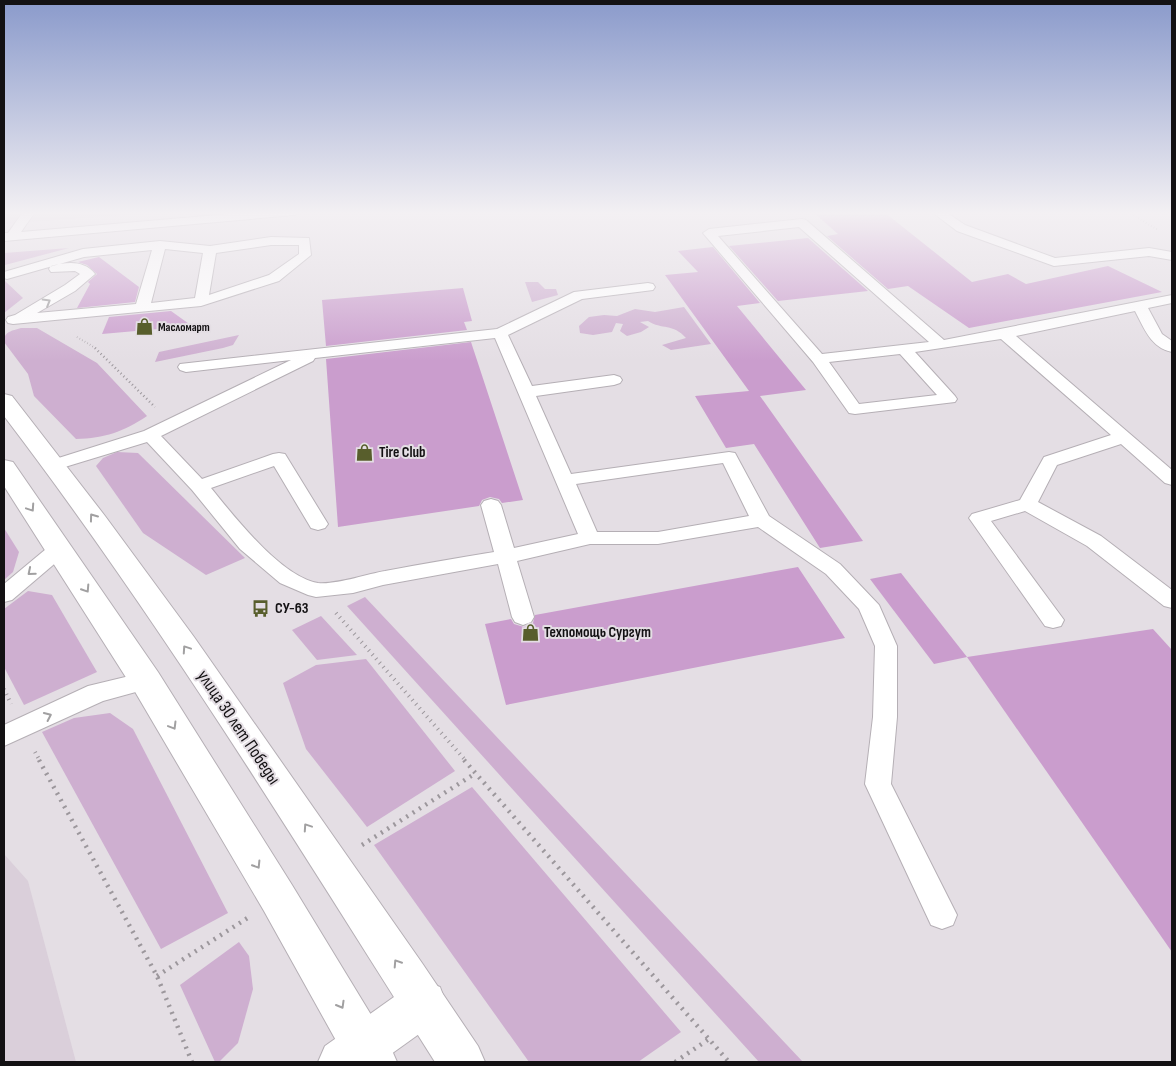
<svg xmlns="http://www.w3.org/2000/svg" width="1176" height="1066" font-family="'Sofia Sans Condensed',sans-serif">
<rect width="100%" height="100%" fill="#e4dee4"/>
<!-- built -->
<g fill="#dacfda">
<path d="M 4,212 L 166,212 L 4,224 L 4,217 L 7,216 Z"/>
<path d="M 4,854 L 28,881 L 76,1062 L 4,1062 Z"/>
</g>
<!-- green -->
<g fill="#ceafd0">
<path d="M 69,248 L 5,265 L 4,264 L 4,253 Z"/>
<path d="M 5,281 L 23,298 L 4,313 L 4,282 Z"/>
<path d="M 525,282 L 538,282 L 545,289 L 556,289 L 558,295 L 532,302 Z"/>
<path d="M 684,307 L 711,344 L 671,350 L 662,345 L 686,338 C 673,323 662,330 648,321 L 640,322 L 649,327 L 641,332 L 627,336 L 620,331 L 623,324 L 616,323 L 612,332 L 593,335 L 580,333 L 579,326 L 589,317 L 604,315 L 617,316 L 635,309 L 655,312 Z"/>
<path d="M 21,328 L 37,328 L 97,363 L 147,416 C 123,432 105,438 76,439 L 34,396 L 28,374 L 4,342 C 4,331 12,331 21,328 Z"/>
<path d="M 239,335 L 233,345 L 223,348 L 155,362 L 159,352 Z"/>
<path d="M 117,452 L 138,453 L 245,558 L 206,575 L 143,533 L 96,466 L 103,458 Z"/>
<path d="M 4,528 L 19,552 L 13,572 L 4,580 Z"/>
<path d="M 28,591 L 52,595 L 97,672 L 24,705 L 4,667 L 4,609 Z"/>
<path d="M 365,597 L 803,1062 L 759,1062 L 347,606 Z"/>
<path d="M 321,616 L 357,655 L 317,660 L 292,630 Z"/>
<path d="M 366,659 L 455,771 L 367,827 L 306,749 L 283,683 L 316,665 Z"/>
<path d="M 110,713 L 133,729 L 228,913 L 161,949 L 42,732 L 74,718 Z"/>
<path d="M 472,787 L 681,1032 L 638,1062 L 529,1062 L 374,845 Z"/>
<path d="M 239,942 L 249,956 L 253,989 L 238,1043 L 219,1062 L 215,1062 L 180,985 Z"/>
</g>
<!-- building -->
<g fill="#ca9dcd">
<path d="M 813,212 L 884,212 L 972,282 L 1008,274 L 1026,284 L 1108,266 L 1162,292 L 969,328 L 908,286 L 888,289 L 827,236 L 838,234 Z"/>
<path d="M 808,238 L 868,291 L 778,301 L 729,246 Z"/>
<path d="M 713,247 L 760,303 L 737,306 L 806,390 L 760,396 L 863,541 L 820,548 L 754,444 L 726,448 L 695,396 L 749,391 L 665,275 L 698,272 L 678,251 Z"/>
<path d="M 99,257 L 139,287 L 135,302 L 77,308 L 90,284 L 88,282 L 97,274 L 87,265 L 78,262 Z"/>
<path d="M 463,288 L 472,321 L 464,322 L 467,330 L 326,346 L 322,300 Z"/>
<path d="M 171,311 L 192,326 L 102,334 L 109,317 Z"/>
<path d="M 471,342 L 523,500 L 502,503 L 499,499 L 490,497 L 482,500 L 479,506 L 338,527 L 326,359 Z"/>
<path d="M 798,567 L 845,638 L 506,705 L 485,624 L 511,619 L 514,624 L 524,627 L 533,623 L 535,615 Z"/>
<path d="M 901,573 L 967,657 L 934,664 L 870,579 Z"/>
<path d="M 1153,629 L 1172,650 L 1172,952 L 967,657 Z"/>
</g>
<g fill="none" stroke-linecap="round" stroke-linejoin="round">
<defs>
<g id="service">
<path d="M 23,212 L 35,212 L 21,232 L 252,212 L 300,212 L 294,215 L 4,241 L 4,233 L 8,233 Z"/>
<path d="M 932,212 L 946,212 L 965,225 L 1055,258 L 1149,248 L 1172,252 L 1172,260 L 1149,256 L 1054,266 L 957,231 Z"/>
<path d="M 802,219 L 806,220 L 944,340 L 1172,295 L 1172,303 L 1148,308 L 1162,334 L 1172,341 L 1172,352 C 1151,348 1144,328 1135,311 L 1016,336 L 1172,470 L 1172,485 L 1165,483 L 1121,444 L 1057,465 L 1038,502 L 1101,536 L 1172,590 L 1172,608 L 1164,606 L 1087,546 L 1025,511 L 991,521 L 1064,620 L 1061,626 L 1053,628 L 1045,626 L 969,518 L 972,514 L 1020,500 L 1044,457 L 1111,435 L 1001,339 L 915,352 L 955,396 L 957,399 L 955,402 L 855,414 L 849,413 L 813,362 L 703,233 L 709,229 ZM 799,227 L 929,342 L 822,354 L 718,236 ZM 900,354 L 937,395 L 859,404 L 829,362 Z"/>
<path d="M 271,237 L 309,238 L 311,255 L 279,281 L 201,306 L 13,324 L 8,323 L 6,320 L 8,317 L 15,315 L 65,285 L 80,274 L 75,271 L 51,272 L 49,269 L 51,266 C 67,262 84,260 95,274 L 75,291 L 37,313 L 136,304 L 152,250 L 84,257 L 7,279 L 4,278 L 4,272 L 83,249 L 160,241 L 210,246 ZM 271,245 L 299,245 L 299,254 L 269,275 L 209,295 L 216,253 ZM 165,249 L 203,253 L 195,298 L 151,303 Z"/>
<path d="M 648,283 L 653,284 L 655,287 L 653,290 L 582,299 L 508,335 L 532,386 L 614,375 L 620,377 L 622,380 L 620,383 L 614,385 L 536,396 L 571,474 L 729,452 L 735,453 L 769,516 L 840,564 L 879,605 L 897,646 L 897,717 L 891,784 L 957,915 L 953,925 L 942,929 L 931,925 L 865,784 L 873,717 L 875,646 L 859,609 L 826,574 L 758,527 L 658,544 L 590,544 L 517,561 L 534,617 L 531,622 L 523,625 L 515,622 L 512,617 L 498,564 L 383,585 L 353,593 L 316,597 L 308,595 L 280,583 L 240,549 L 192,490 L 147,442 L 55,470 L 49,469 L 46,465 L 49,461 L 144,431 L 291,360 L 186,372 L 180,370 L 178,367 L 180,364 L 497,329 L 574,292 ZM 495,338 L 578,534 L 514,548 L 501,505 L 498,501 L 491,499 L 484,501 L 481,505 L 494,552 C 458,558 421,564 385,571 C 367,574 336,585 318,583 C 281,577 234,516 211,488 L 274,466 L 311,528 L 318,530 L 325,528 L 328,524 L 285,454 L 279,453 L 273,454 L 202,479 L 161,436 L 313,361 L 315,358 ZM 723,463 L 749,516 L 658,532 L 597,532 L 576,484 Z"/>
<path d="M 59,542 L 66,544 L 69,549 L 66,554 L 12,600 L 4,602 L 4,584 L 52,544 Z"/>
<path d="M 146,672 L 154,675 L 158,681 L 154,687 L 103,701 L 4,746 L 4,725 L 88,686 Z"/>
</g>
<path id="minor" d="M 424,981 L 440,987 L 446,1003 L 440,1019 L 380,1062 L 318,1062 L 325,1046 L 408,987 Z"/>
<g id="secondary">
<path d="M 4,394 L 12,396 L 105,516 L 194,637 L 422,963 L 478,1046 L 485,1062 L 435,1062 C 297,844 161,622 4,416 Z"/>
<path d="M 4,460 L 13,462 L 158,672 L 292,885 L 390,1046 L 397,1062 L 348,1062 L 264,911 L 134,690 L 4,486 Z"/>
</g>
</defs>
<!-- service casing -->
<use href="#service" stroke="#b5afb5" stroke-width="2"/>
<!-- minor casing -->
<use href="#minor" stroke="#b5afb5" stroke-width="2"/>
<!-- secondary casing -->
<use href="#secondary" stroke="#b5afb5" stroke-width="2"/>
<!-- path-far3 -->
<g stroke="#9c979c" stroke-width="2" stroke-dasharray="0.5 2.5" stroke-linecap="butt">
<path d="M 1128,212 L 1158,230"/>
<path d="M 77,337 L 97,349"/>
</g>
<!-- path-far2 -->
<path stroke="#9c979c" stroke-width="2.5" stroke-dasharray="1 3" stroke-linecap="butt" d="M 95,348 L 155,407"/>
<!-- path-far1 -->
<g stroke="#9c979c" stroke-width="4" stroke-dasharray="1 4.5" stroke-linecap="butt">
<path d="M 336,613 L 466,761"/>
<path d="M 4,689 L 11,704"/>
<path d="M 35,752 L 40,761"/>
</g>
<!-- path -->
<g stroke="#9c979c" stroke-width="4.5" stroke-dasharray="2 5.5" stroke-linecap="butt">
<path d="M 39,760 L 157,976 L 192,1062"/>
<path d="M 464,760 L 729,1062"/>
<path d="M 362,845 L 476,773"/>
<path d="M 157,976 L 249,917"/>
<path d="M 675,1062 L 709,1039"/>
</g>
<!-- service -->
<use href="#service" fill="#fff" fill-rule="evenodd"/>
<!-- minor -->
<use href="#minor" fill="#fff" fill-rule="evenodd"/>
<!-- secondary -->
<use href="#secondary" fill="#fff" fill-rule="evenodd"/>
</g>
<!-- one-way arrows -->
<defs><path id="oneway-chevron" d="M-2-3.5L2.5 0L-2 3.5" fill="none" stroke-width="1.6" stroke-linecap="round" stroke-linejoin="round" transform="scale(1.25)"/></defs>
<g stroke="#a1a0a1">
<use href="#oneway-chevron" transform="translate(47 302) rotate(-31)"/>
<use href="#oneway-chevron" transform="translate(31 508) rotate(56)"/>
<use href="#oneway-chevron" transform="translate(93 517) rotate(-126)"/>
<use href="#oneway-chevron" transform="translate(31 572) rotate(140)"/>
<use href="#oneway-chevron" transform="translate(86 589) rotate(57)"/>
<use href="#oneway-chevron" transform="translate(186 649) rotate(-124)"/>
<use href="#oneway-chevron" transform="translate(48 716) rotate(-25)"/>
<use href="#oneway-chevron" transform="translate(173 726) rotate(59)"/>
<use href="#oneway-chevron" transform="translate(307 827) rotate(-124)"/>
<use href="#oneway-chevron" transform="translate(257 865) rotate(58)"/>
<use href="#oneway-chevron" transform="translate(397 963) rotate(-123)"/>
<use href="#oneway-chevron" transform="translate(341 1005) rotate(60)"/>
</g>
<!-- sky -->
<linearGradient id="sky" x2="0" y2="1"><stop stop-color="#8a9acb"/><stop offset="0.59" stop-color="#f3f0f3"/><stop offset="1" stop-color="#f3f0f3" stop-opacity="0"/></linearGradient>
<rect width="1176" height="361" fill="url(#sky)"/>
<!-- icons -->
<defs>
<symbol id="shop-bare" viewBox="-9 -9 18 18"><path d="M-5-2.5h2.3a2.7 3.5 0 0 1 5.4 0H5L5.5 6h-11ZM-1.5-2.5h3a1.5 2.3 0 0 0-3 0Z" fill="#585e2c" stroke="#e4dee4" stroke-width="2.5" paint-order="stroke"/></symbol>
<symbol id="bus-bare" viewBox="-9 -9 18 18"><path d="M-5-6H5V4H4V6H2V4H-2V6H-4V4H-5ZM-3.5-4V0h7V-4ZM-3.5 1.2v1.5H-2V1.2ZM2 1.2v1.5H3.5V1.2Z" fill="#585e2c" stroke="#e4dee4" stroke-width="2.5" paint-order="stroke"/></symbol>
</defs>
<g fill-rule="evenodd">
<use href="#shop-bare" x="132" y="314" width="25" height="25"/>
<use href="#shop-bare" x="352" y="440" width="25" height="25"/>
<use href="#bus-bare" x="248" y="596" width="25" height="25"/>
<use href="#shop-bare" x="518" y="620" width="25" height="25"/>
</g>
<g text-anchor="middle" stroke-width="4" stroke-linejoin="round" paint-order="stroke">
<!-- far-poi labels -->
<g font-size="12" font-weight="bold" fill="#131113" stroke="#e4dee4" text-anchor="start">
<text x="158" y="331">Масломарт</text>
</g>
<!-- poi labels -->
<g font-size="15" font-weight="bold" fill="#131113" stroke="#e4dee4" text-anchor="start">
<text x="379" y="457">Tire Club</text>
<text x="275" y="613">СУ-63</text>
<text x="544" y="637">Техпомощь Сургут</text>
</g>
<!-- near-street labels -->
<g font-size="18" fill="#131113" stroke="#e4dee4">
<text transform="translate(239 727) rotate(56)" y="6">улица 30 лет Победы</text>
</g>
</g>
<!-- border -->
<rect width="1176" height="1066" fill="none" stroke="#131113" stroke-width="10"/>
</svg>
